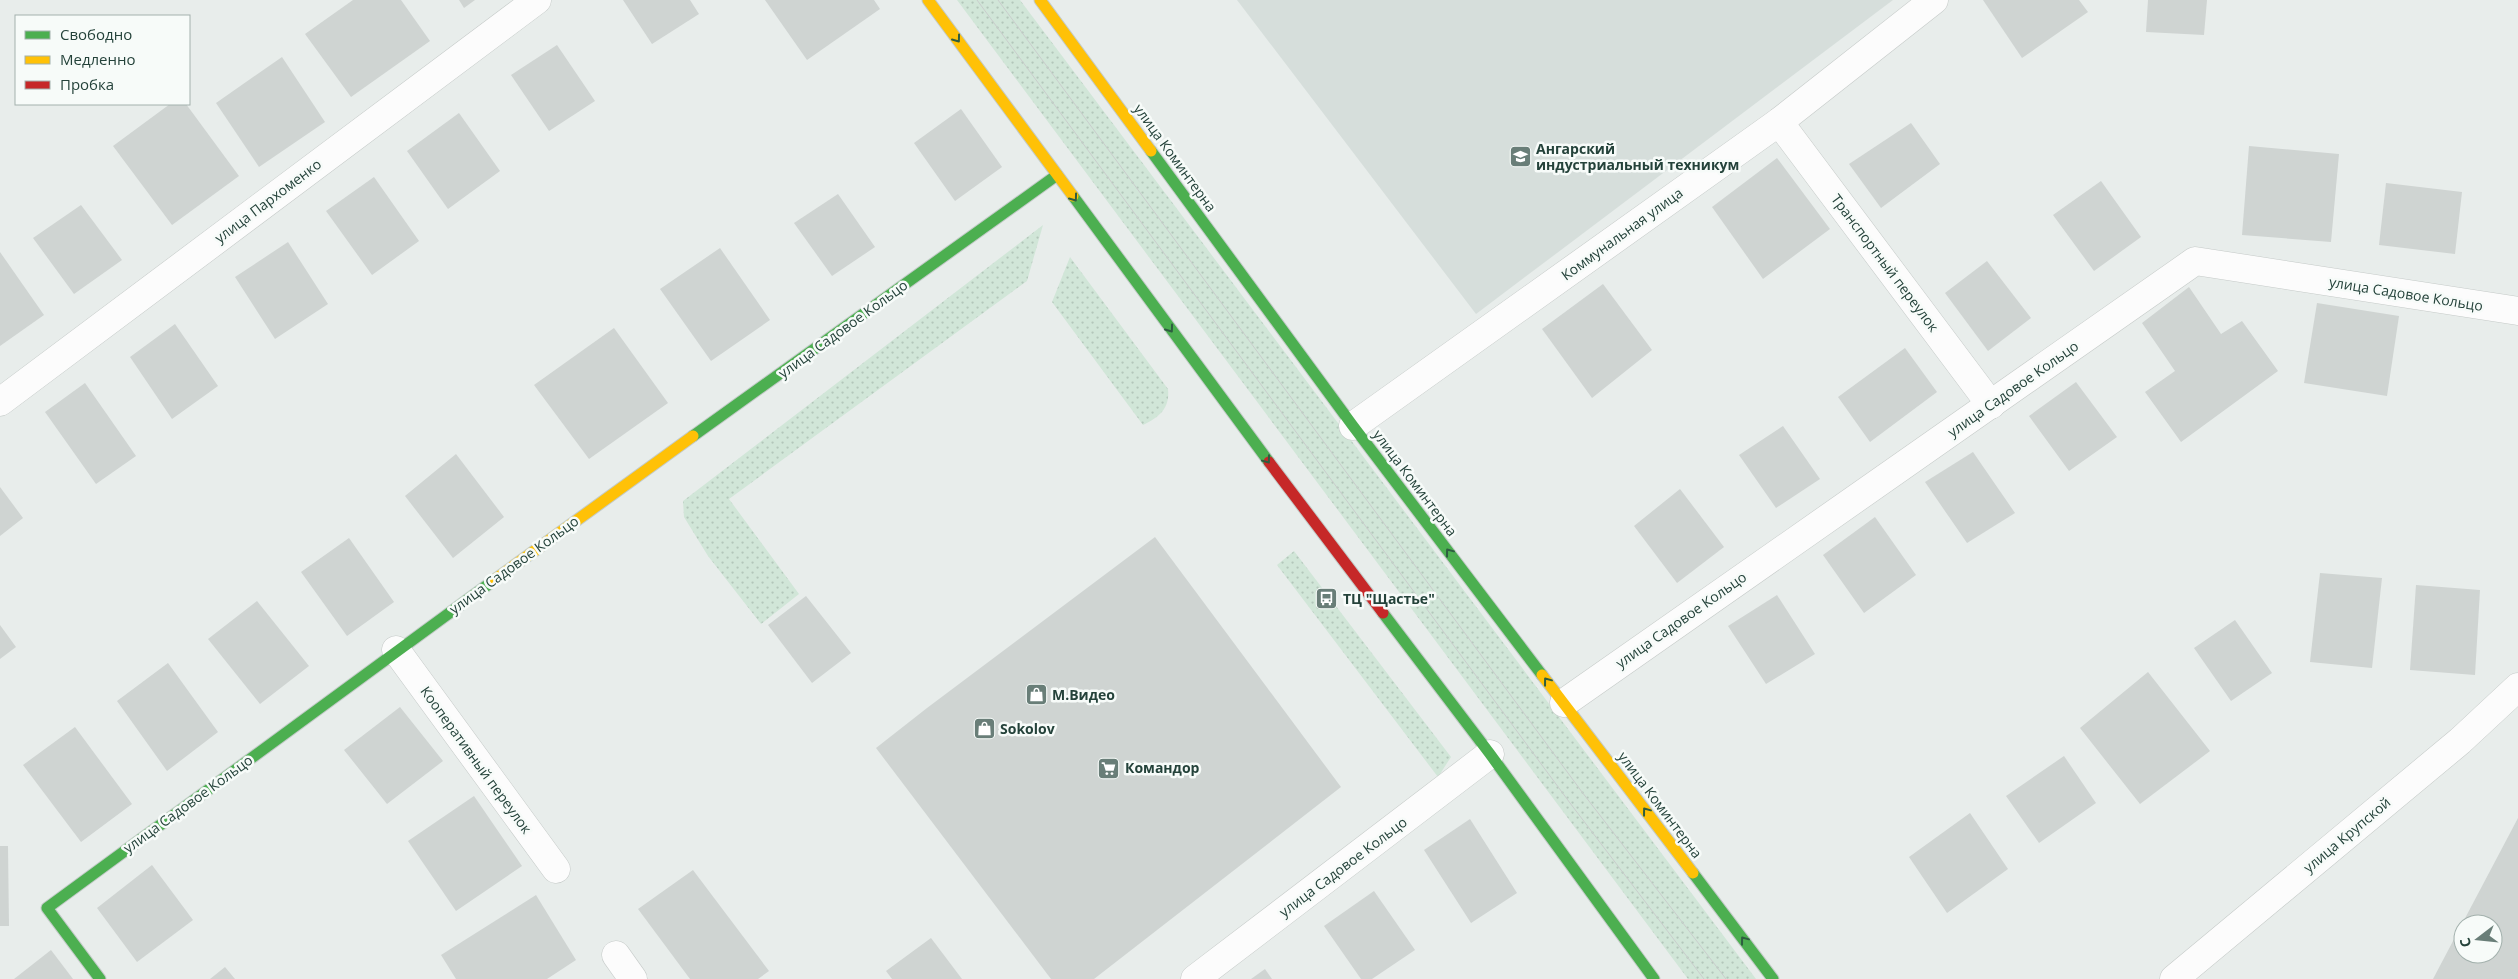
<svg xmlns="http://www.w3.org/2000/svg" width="2518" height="979" font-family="'Open Sans',sans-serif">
<defs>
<pattern id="grass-dots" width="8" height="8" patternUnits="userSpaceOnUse" patternTransform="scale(1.25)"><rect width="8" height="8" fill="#d1e6d8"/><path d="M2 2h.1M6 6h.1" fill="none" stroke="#b3c6ba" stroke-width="1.8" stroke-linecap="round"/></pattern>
</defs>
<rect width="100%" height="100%" fill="#e8edeb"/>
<!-- built -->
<path fill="#d6dedb" d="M 1237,0 L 1893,0 L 1476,314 Z"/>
<!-- grass -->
<g fill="url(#grass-dots)">
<path d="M 957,0 L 1020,0 L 1756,979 L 1688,979 Z"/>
<path d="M 1043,225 L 1027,281 L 729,499 L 799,594 L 761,624 L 708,556 L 684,517 L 683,501 Z"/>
<path d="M 1070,257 L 1168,389 C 1170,409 1159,417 1143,425 L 1052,302 Z"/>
<path d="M 1294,551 L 1451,757 L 1438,777 L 1277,565 Z"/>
</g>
<!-- building -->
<g fill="#cfd4d2" fill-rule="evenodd">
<path d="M 353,0 L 401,0 L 430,41 L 351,97 L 305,34 Z"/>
<path d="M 459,0 L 475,0 L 464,8 Z"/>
<path d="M 623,0 L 690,0 L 699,14 L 652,44 Z"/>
<path d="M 765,0 L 874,0 L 880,9 L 807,60 Z"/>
<path d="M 1983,0 L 2079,0 L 2088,12 L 2022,58 Z"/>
<path d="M 2148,0 L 2207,0 L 2204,35 L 2146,32 Z"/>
<path d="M 557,45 L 595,101 L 549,131 L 511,75 Z"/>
<path d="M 282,57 L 325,122 L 259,167 L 216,103 Z"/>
<path d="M 170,104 L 186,104 L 239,176 L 172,225 L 113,146 Z"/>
<path d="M 961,109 L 1002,167 L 955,201 L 914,143 Z"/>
<path d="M 459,113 L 500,171 L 448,209 L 407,151 Z"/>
<path d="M 1911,123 L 1940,164 L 1881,208 L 1849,164 Z"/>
<path d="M 2249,146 L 2339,154 L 2331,242 L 2242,235 Z"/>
<path d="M 1777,158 L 1830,229 L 1763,279 L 1712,207 Z"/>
<path d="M 374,177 L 419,241 L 372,275 L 326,211 Z"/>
<path d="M 2101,181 L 2141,237 L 2094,271 L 2053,215 Z"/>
<path d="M 2386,183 L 2462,192 L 2455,254 L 2379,245 Z"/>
<path d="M 838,194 L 875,247 L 832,276 L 794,223 Z"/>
<path d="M 81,205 L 122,260 L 74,294 L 33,238 Z"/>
<path d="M 288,242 L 328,304 L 275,339 L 235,277 Z"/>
<path d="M 720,248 L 770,320 L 711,361 L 660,289 Z"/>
<path d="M 0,252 L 44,315 L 0,346 Z"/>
<path d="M 1987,261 L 2031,318 L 1988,351 L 1945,293 Z"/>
<path d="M 1603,284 L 1652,350 L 1592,398 L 1542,329 Z"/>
<path d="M 2189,287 L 2221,334 L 2242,321 L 2278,371 L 2181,442 L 2145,392 L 2175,371 L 2142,323 Z"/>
<path d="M 2317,303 L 2399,316 L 2387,396 L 2304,383 Z"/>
<path d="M 175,324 L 218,386 L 172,419 L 130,357 Z"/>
<path d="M 614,328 L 668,403 L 589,459 L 534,385 Z"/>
<path d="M 1905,348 L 1937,392 L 1870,442 L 1838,397 Z"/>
<path d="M 2076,382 L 2117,437 L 2069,471 L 2029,416 Z"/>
<path d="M 85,383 L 136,456 L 96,484 L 45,412 Z"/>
<path d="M 1783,426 L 1820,479 L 1776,508 L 1739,455 Z"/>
<path d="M 1973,452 L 2015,513 L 1967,543 L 1925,482 Z"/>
<path d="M 456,454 L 504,517 L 453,558 L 405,496 Z"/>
<path d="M 0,487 L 23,518 L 0,536 Z"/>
<path d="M 1680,489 L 1724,547 L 1677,583 L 1634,526 Z"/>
<path d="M 1875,517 L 1916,575 L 1864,613 L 1823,555 Z"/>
<path d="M 1155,537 L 1341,787 L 1094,979 L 1051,979 L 876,748 L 927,708 Z"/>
<path d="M 349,538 L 394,602 L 347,636 L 301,572 Z"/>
<path d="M 2320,573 L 2382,578 L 2372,668 L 2310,662 Z"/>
<path d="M 2416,585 L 2480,590 L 2475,675 L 2410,670 Z"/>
<path d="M 1777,595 L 1815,654 L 1766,684 L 1728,626 Z"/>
<path d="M 806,596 L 851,653 L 812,683 L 768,625 Z"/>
<path d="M 257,601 L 309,666 L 260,704 L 208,639 Z"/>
<path d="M 2235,620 L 2272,673 L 2231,701 L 2194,648 Z"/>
<path d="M 0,625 L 16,647 L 0,659 Z"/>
<path d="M 168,663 L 218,732 L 167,771 L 117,701 Z"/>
<path d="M 2148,672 L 2210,751 L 2140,804 L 2080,728 Z"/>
<path d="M 400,707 L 443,761 L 387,804 L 344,750 Z"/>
<path d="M 75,727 L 132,804 L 81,842 L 23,765 Z"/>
<path d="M 2064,756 L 2096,803 L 2039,843 L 2006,796 Z"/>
<path d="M 474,796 L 522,866 L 456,911 L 408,841 Z"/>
<path d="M 1970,813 L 2008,869 L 1947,913 L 1909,857 Z"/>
<path d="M 2518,818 L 2518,979 L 2433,979 L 2462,924 ZM 2463,924 L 2493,924 L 2493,954 L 2463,954 Z"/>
<path d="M 1470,819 L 1517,893 L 1471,923 L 1424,850 Z"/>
<path d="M 0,846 L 8,846 L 9,926 L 0,926 Z"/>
<path d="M 152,865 L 193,920 L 137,962 L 97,908 Z"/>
<path d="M 693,870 L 769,971 L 758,979 L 690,979 L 638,909 Z"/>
<path d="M 1374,891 L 1415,950 L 1372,979 L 1361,979 L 1324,926 Z"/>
<path d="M 536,895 L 576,960 L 547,979 L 456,979 L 441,955 Z"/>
<path d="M 931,938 L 962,979 L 892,979 L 886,971 Z"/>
<path d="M 51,950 L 73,979 L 14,979 Z"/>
<path d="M 225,967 L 235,979 L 210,979 Z"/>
<path d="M 1265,969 L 1272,979 L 1251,979 Z"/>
</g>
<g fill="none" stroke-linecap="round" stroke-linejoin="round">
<defs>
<g id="street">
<path d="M 1779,122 L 1991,405"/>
<path d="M 0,402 L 537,0"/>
<path d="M 1353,426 L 1779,122 L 1934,0"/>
<path d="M 396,650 L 556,869"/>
<path d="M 1564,703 L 2195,261 L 2518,311"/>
<path d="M 616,955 L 633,979"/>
<path d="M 1195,979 L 1490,754"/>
<path d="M 2174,979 L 2460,741 L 2518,687"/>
</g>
<g id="fast">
<path d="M 1151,151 L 1353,426 L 1542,675"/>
<path d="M 1073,196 L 1269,462"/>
<path d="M 693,436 L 1057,175"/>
<path d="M 1383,613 L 1490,754 L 1654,979"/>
<path d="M 1693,873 L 1773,979"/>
<path d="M 100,979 L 47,908 L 493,581"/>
</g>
<g id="slow">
<path d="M 928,0 L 1073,196"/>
<path d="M 1040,0 L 1151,151"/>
<path d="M 493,581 L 693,436"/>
<path d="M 1542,675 L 1693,873"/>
</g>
<path id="jam" d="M 1269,462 L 1383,613"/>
</defs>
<!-- street casing -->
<use href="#street" stroke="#c5cac8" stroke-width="29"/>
<!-- fast casing -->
<use href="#fast" stroke="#c3cbc8" stroke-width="13"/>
<!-- slow casing -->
<use href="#slow" stroke="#c3cbc8" stroke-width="13"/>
<!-- jam casing -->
<use href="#jam" stroke="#c3cbc8" stroke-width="13"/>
<!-- street -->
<use href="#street" stroke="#fcfcfc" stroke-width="28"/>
<!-- fast -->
<use href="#fast" stroke="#4caf50" stroke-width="11"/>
<!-- slow -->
<use href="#slow" stroke="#ffc107" stroke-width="11"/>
<!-- jam -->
<use href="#jam" stroke="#c62828" stroke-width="11"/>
<!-- tram -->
<g stroke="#c9cdcc" stroke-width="1">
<path d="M 977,0 L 1570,803 L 1704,979"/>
<path d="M 998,0 L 1582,792 L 1726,979"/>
</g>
</g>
<!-- one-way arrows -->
<defs><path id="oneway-chevron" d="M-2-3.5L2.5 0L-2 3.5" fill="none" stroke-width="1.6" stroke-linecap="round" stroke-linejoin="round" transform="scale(1.25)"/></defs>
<g stroke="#2e5d40">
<use href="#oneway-chevron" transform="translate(957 39) rotate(54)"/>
<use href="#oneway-chevron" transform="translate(1074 198) rotate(54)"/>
<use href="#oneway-chevron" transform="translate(1170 329) rotate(54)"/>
<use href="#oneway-chevron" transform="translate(1267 460) rotate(53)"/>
<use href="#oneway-chevron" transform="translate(1449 552) rotate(-127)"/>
<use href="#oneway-chevron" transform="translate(1547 681) rotate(-127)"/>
<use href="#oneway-chevron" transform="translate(1646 811) rotate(-127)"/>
<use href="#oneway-chevron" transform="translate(1744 940) rotate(-127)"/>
</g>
<!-- icons -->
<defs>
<symbol id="university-square" viewBox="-11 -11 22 22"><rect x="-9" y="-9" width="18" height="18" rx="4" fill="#697e78" stroke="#f7fbf9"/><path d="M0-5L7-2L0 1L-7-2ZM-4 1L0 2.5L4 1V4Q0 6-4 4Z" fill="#fff"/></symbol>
<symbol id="bus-square" viewBox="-11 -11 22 22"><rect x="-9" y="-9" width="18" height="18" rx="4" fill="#697e78" stroke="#f7fbf9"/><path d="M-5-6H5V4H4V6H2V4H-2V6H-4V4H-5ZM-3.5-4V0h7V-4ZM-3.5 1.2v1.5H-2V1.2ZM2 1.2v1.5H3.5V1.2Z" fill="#fff"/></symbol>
<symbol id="shop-square" viewBox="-11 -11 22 22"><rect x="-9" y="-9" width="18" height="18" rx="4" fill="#697e78" stroke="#f7fbf9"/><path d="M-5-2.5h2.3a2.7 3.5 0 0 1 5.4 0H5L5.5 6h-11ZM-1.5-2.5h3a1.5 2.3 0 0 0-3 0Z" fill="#fff"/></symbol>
<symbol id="supermarket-square" viewBox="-11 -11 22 22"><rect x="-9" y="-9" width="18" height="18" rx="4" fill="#697e78" stroke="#f7fbf9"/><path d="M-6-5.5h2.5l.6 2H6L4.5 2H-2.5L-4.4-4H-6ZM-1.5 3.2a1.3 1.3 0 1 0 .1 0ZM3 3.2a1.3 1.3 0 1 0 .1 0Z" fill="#fff"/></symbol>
</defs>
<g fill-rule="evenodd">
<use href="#university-square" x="1508" y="144" width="25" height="25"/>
<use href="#bus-square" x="1314" y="586" width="25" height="25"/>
<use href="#shop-square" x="1024" y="682" width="25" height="25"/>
<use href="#shop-square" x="972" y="716" width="25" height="25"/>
<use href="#supermarket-square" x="1096" y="756" width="25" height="25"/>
</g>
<g text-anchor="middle" stroke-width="5" stroke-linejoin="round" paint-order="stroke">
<!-- poi labels -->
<g font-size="14" font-weight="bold" fill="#24423a" stroke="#f7fbf9" text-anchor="start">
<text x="1536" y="154">Ангарский<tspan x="1536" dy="16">индустриальный техникум</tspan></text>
<text x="1343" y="604">ТЦ "Щастье"</text>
<text x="1052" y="700">М.Видео</text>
<text x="1000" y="734">Sokolov</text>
<text x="1125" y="773">Командор</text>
</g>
<!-- street labels -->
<g font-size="14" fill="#24423a" stroke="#f7fbf9">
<text transform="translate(1175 158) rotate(54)" y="5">улица Коминтерна</text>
<text transform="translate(268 201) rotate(-37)" y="5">улица Пархоменко</text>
<text transform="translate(1622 234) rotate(-36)" y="5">Коммунальная улица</text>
<text transform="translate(1885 263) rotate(53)" y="5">Транспортный переулок</text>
<text transform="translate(2406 294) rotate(9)" y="5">улица Садовое Кольцо</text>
<text transform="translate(843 329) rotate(-36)" y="5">улица Садовое Кольцо</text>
<text transform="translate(2013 389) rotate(-35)" y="5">улица Садовое Кольцо</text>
<text transform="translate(1415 483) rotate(53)" y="5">улица Коминтерна</text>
<text transform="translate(514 565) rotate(-36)" y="5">улица Садовое Кольцо</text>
<text transform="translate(1681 620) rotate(-35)" y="5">улица Садовое Кольцо</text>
<text transform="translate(476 760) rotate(54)" y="5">Кооперативный переулок</text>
<text transform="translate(188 804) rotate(-36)" y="5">улица Садовое Кольцо</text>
<text transform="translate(1660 805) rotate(53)" y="5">улица Коминтерна</text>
<text transform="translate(2347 835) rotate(-40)" y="5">улица Крупской</text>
<text transform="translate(1343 867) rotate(-37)" y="5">улица Садовое Кольцо</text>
</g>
</g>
<!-- legend -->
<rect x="15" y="15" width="175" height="90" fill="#f7fbf9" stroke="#a3b1ad"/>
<rect x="25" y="31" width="25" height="8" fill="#4caf50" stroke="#a3b1ad"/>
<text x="60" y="40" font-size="15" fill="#24423a">Свободно</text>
<rect x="25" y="56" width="25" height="8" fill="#ffc107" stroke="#a3b1ad"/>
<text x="60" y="65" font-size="15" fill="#24423a">Медленно</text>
<rect x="25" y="81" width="25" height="8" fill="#c62828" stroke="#a3b1ad"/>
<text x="60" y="90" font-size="15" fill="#24423a">Пробка</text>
<!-- north arrow -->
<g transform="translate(2478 939) rotate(254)"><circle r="24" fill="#f7fbf9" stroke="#a3b1ad"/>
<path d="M0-4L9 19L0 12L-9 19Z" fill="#697e78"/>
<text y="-8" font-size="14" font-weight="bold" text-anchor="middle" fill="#24423a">С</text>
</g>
</svg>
